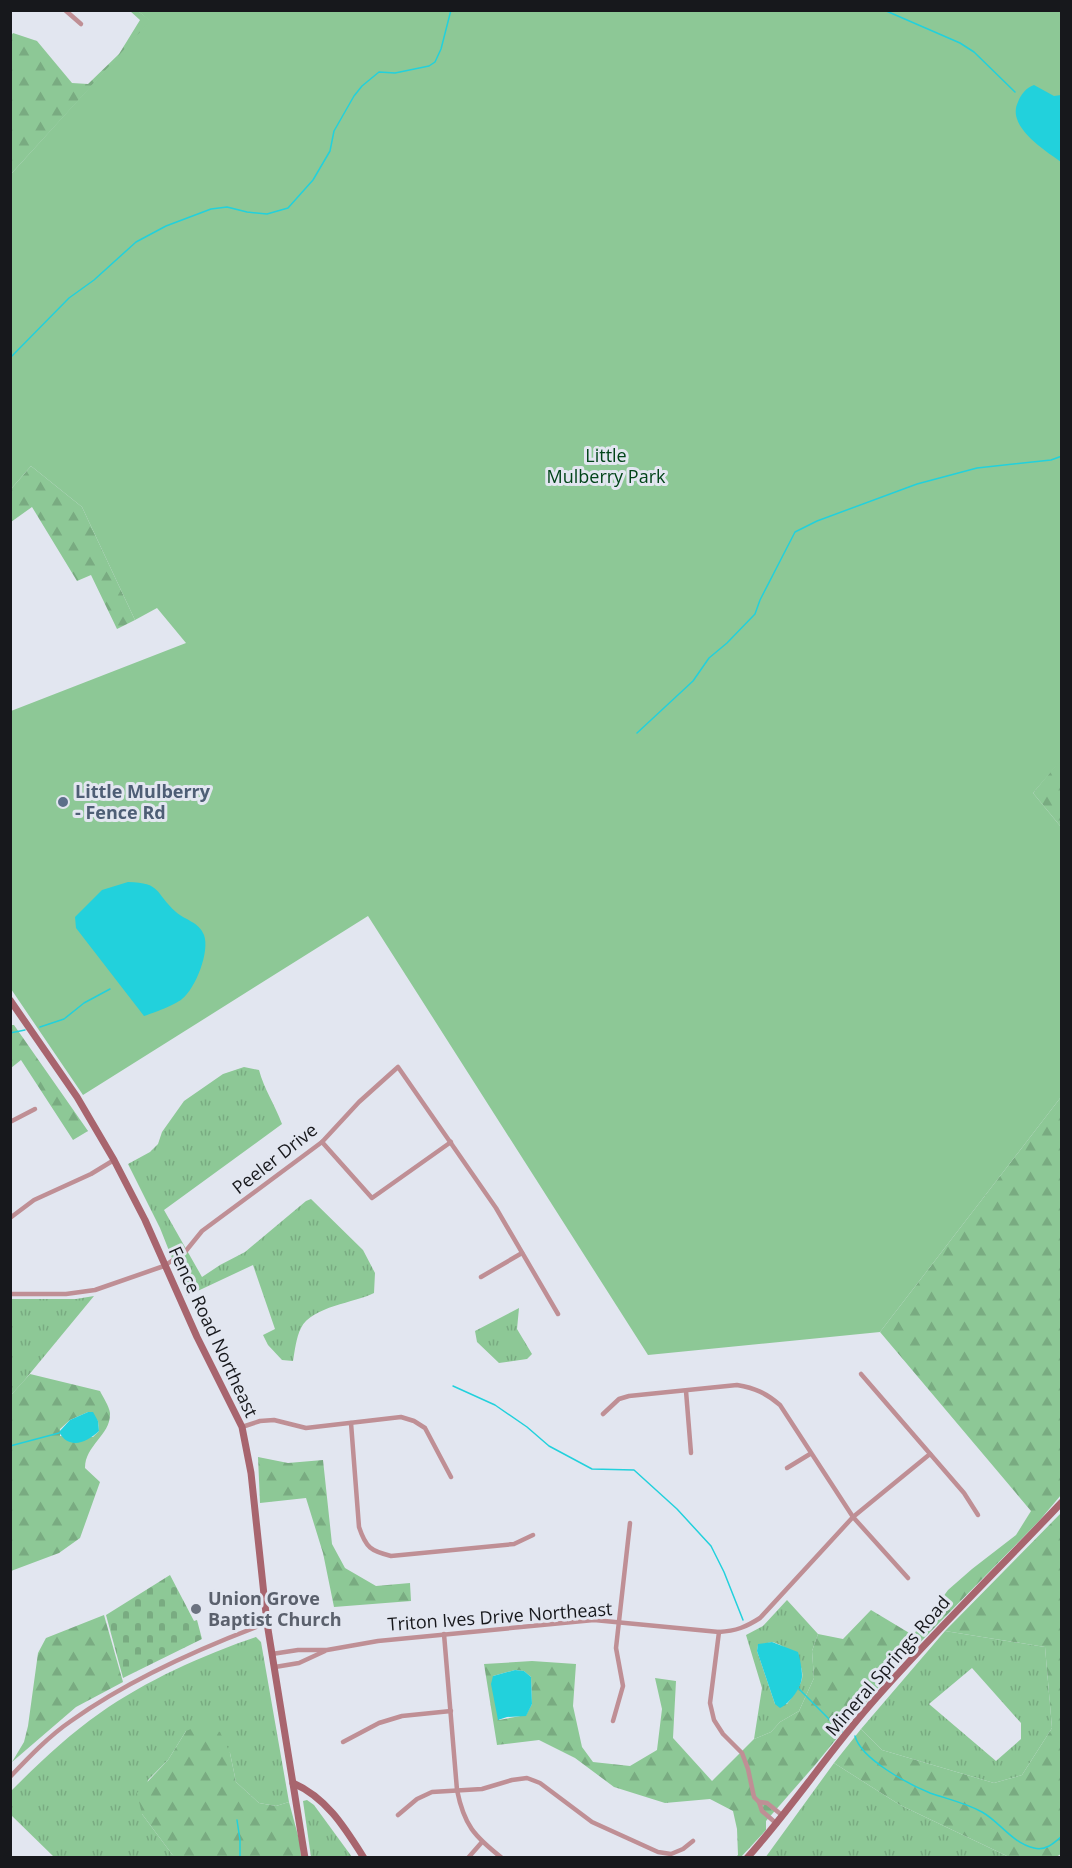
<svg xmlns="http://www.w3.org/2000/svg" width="1072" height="1868" font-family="'Open Sans',sans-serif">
<defs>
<pattern id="grass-tufts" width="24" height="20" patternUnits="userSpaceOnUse" patternTransform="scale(1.5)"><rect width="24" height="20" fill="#8dc896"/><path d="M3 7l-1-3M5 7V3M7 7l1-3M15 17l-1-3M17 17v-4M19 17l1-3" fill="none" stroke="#79ab81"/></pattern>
<pattern id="forest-firs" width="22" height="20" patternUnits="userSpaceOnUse" patternTransform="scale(1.5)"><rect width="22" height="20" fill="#8dc896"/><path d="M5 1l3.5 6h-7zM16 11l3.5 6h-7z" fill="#79ab81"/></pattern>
<pattern id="cemetery-stones" width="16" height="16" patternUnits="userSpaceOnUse" patternTransform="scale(1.5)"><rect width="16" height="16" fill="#8dc896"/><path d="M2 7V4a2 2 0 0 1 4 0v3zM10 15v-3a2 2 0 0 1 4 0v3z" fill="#79ab81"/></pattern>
</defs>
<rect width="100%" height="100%" fill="#e2e6f0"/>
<!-- grass -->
<g fill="url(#grass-tufts)" fill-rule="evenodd">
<path d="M 244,1067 L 259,1070 C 264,1089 275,1105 282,1124 L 164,1210 L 202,1277 L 220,1265 L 245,1252 L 306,1201 L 311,1199 L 363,1250 L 375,1273 L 374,1293 C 355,1303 312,1306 301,1328 C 296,1338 295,1350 293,1361 L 282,1360 L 268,1345 L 263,1335 L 275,1329 L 253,1265 L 187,1296 L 160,1228 L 128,1164 L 150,1152 L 158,1144 L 162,1132 L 184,1101 L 223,1074 Z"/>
<path d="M 94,1296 L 23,1382 L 11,1395 L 11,1299 L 76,1299 Z"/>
<path d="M 519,1308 L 517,1329 L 532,1354 L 527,1359 L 499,1363 L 477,1342 L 475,1331 Z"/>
<path d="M 787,1600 L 818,1634 L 812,1651 L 814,1678 L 799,1711 L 780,1722 L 771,1732 L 754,1739 L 762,1688 L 746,1635 L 763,1626 ZM 772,1642 C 788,1646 805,1661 802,1679 C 800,1687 792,1697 787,1704 L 775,1704 L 757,1651 L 758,1645 Z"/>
<path d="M 945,1631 L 1045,1647 L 1052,1728 L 1022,1775 L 994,1783 L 882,1750 L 861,1729 ZM 972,1668 L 1021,1723 L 1021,1739 L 996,1761 L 929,1704 Z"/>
<path d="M 256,1637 L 261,1642 L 289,1802 L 276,1806 L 259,1803 L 236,1782 L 230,1753 L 186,1731 L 168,1760 L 148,1780 L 142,1814 L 174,1857 L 54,1857 L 11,1815 L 10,1792 C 38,1764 67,1736 100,1713 C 145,1681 203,1655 256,1637 Z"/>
<path d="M 834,1763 L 900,1805 L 1009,1857 L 765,1858 Z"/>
<path d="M 307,1800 L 314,1805 L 352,1857 L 311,1857 L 303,1801 Z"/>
</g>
<!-- forest -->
<g fill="url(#forest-firs)" fill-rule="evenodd">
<path d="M 130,11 L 138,11 L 151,21 L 11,174 L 11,36 L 13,33 L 37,41 L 72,83 L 88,84 L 119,54 L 140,20 Z"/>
<path d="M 31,466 L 82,507 L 135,620 L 117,629 L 91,575 L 77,581 L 32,507 L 11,522 L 11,489 Z"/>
<path d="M 1061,759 L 1061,827 L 1033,793 Z"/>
<path d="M 11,1025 L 14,1025 L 88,1131 L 73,1140 L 21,1060 L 11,1068 Z"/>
<path d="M 1061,1097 L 1061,1495 L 1039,1521 L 890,1673 L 815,1765 L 766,1821 L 766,1830 L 741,1857 L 736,1857 L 738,1855 L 737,1829 L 733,1811 L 710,1799 L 665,1803 L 614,1787 L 575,1758 L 539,1740 L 497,1745 L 484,1664 L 532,1661 L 576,1664 L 573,1706 L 582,1747 L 593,1762 L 630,1766 L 657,1750 L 662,1709 L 655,1678 L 676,1681 L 673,1738 L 712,1781 L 754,1739 L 771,1732 L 780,1722 L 799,1711 L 814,1678 L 812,1651 L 818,1634 L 843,1639 L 871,1610 L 911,1634 L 919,1630 L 948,1590 L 972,1569 L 1016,1535 L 1031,1511 L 880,1332 ZM 515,1670 L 524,1671 L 531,1677 L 532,1704 L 526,1715 L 499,1720 L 493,1676 Z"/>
<path d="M 30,1374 L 100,1391 C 103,1397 109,1406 110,1413 C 111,1435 85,1445 85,1468 L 100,1482 L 80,1538 L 59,1553 L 11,1571 L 11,1395 ZM 88,1412 L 98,1421 L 99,1431 L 93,1437 L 60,1436 L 60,1429 L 70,1420 Z"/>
<path d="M 258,1457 L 288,1463 L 323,1460 L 332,1544 L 345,1568 L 376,1586 L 410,1583 L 411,1601 L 334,1607 L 323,1553 L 306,1498 L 260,1503 Z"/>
<path d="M 1061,1513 L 1061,1854 L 1056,1857 L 1009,1857 L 900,1805 L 834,1763 L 861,1729 L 882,1750 L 994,1783 L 1022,1775 L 1052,1728 L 1045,1647 L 945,1631 Z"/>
<path d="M 104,1615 L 123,1682 L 76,1707 L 12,1762 L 24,1742 L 28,1726 L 38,1653 L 46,1638 Z"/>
<path d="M 203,1724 L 220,1732 L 230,1753 L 236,1782 L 259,1803 L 276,1806 L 289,1802 L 300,1843 L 301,1857 L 174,1857 L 142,1814 L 137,1793 L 168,1760 L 186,1731 Z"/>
</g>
<!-- cemetery -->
<path fill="url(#cemetery-stones)" d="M 170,1575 L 194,1621 L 197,1620 L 202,1639 L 123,1678 L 106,1615 Z"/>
<!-- park -->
<path fill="#8dc896" d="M 138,11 L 1061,11 L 1062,759 L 1033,793 L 1061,827 L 1061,1097 L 880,1332 L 648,1355 L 368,916 L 83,1095 L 11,989 L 11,711 L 186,643 L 157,608 L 135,620 L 82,507 L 31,466 L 11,489 L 11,174 L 150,21 Z"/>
<!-- water -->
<g fill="#22d1dc">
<path d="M 1034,85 L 1054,96 L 1061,95 L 1061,162 C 1044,150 1006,126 1018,102 C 1021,94 1026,88 1034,85 Z"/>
<path d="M 128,882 C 162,883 154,892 176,912 C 185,920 199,922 204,935 C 210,951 196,988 182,999 C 175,1005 153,1013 144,1016 L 76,928 L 75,917 L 102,890 Z"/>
<path d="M 88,1412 L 93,1412 L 98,1421 L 99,1431 C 86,1443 69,1450 59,1432 L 70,1420 Z"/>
<path d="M 772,1642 L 798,1652 C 800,1659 802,1669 802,1676 C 802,1687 790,1703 780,1708 L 775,1704 L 757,1651 L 758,1644 Z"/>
<path d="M 515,1670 L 524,1671 L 531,1677 L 532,1704 L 526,1716 L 507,1717 L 498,1720 L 491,1684 L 493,1676 Z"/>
</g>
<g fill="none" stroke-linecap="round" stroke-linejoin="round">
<!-- stream -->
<g stroke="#22d1dc" stroke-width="1.5">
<path d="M 884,10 L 960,43 L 974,52 L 1015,92"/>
<path d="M 10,358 L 69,298 L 94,280 L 136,242 L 166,226 L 211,209 L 227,207 L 247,212 L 267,214 L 288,208 L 313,180 L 330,151 L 334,131 L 354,96 L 362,86 L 379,72 L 395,73 L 429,66 L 435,62 L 441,49 L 451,10"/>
<path d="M 637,733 L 693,681 L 709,658 L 727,643 L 755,614 L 760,600 L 795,532 L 817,521 L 917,484 L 977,468 L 1051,460 L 1062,456"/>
<path d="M 40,1027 L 64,1019 L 84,1003 L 110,989"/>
<path d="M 10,1033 L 25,1030"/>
<path d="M 453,1386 L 495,1405 L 527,1427 L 549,1446 L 592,1469 L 634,1470 L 677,1509 L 711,1546 L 724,1572 L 743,1620"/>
<path d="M 10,1446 L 59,1433"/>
<path d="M 797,1687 L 842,1732"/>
<path d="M 855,1736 C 861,1759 908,1784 930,1793 C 947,1799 966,1803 982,1812 C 1000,1822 1012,1843 1034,1848 C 1046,1851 1054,1843 1062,1836"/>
<path d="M 237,1820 L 240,1840 L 240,1857"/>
</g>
<!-- street -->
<g stroke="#bf8f95" stroke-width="4.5">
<path d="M 65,10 L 81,24"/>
<path d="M 10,1122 L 35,1109"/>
<path d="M 322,1142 L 372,1198 L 451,1142"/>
<path d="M 10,1218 L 34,1200 L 91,1174 L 114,1160"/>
<path d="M 481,1277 L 522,1253"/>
<path d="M 10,1294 L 66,1294 L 95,1290 L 164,1266 L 185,1252 L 202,1231 L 322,1142 L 359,1102 L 398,1067 L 496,1208 L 558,1314"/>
<path d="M 861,1374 L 964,1493 L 978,1515"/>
<path d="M 686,1391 L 691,1453"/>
<path d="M 603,1414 L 619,1399 L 629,1396 L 737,1385 C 755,1388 766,1393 780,1405 L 853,1517 L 908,1578"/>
<path d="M 351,1423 L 359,1527 C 366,1548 371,1551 391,1556 L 514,1544 L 533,1535"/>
<path d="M 242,1427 L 260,1421 L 274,1420 L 306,1428 L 401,1417 L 414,1421 L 425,1428 L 451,1477"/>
<path d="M 787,1468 L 810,1454"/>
<path d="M 719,1632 L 710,1703 L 714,1720 L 723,1734 L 742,1753 L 748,1769 L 754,1797 L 759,1802 L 762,1811 L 777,1824"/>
<path d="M 444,1634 L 457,1790 C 464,1825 474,1836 502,1858"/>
<path d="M 272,1654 L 298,1650 L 327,1650 L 378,1641 L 594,1620 L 719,1632 C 736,1631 746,1627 760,1618 L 853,1517 L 930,1454"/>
<path d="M 275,1667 L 299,1663 L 325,1651"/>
<path d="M 613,1721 L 623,1686 L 616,1648 L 630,1523"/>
<path d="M 343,1742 L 379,1723 L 402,1716 L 451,1711"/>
<path d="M 10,1777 C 29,1757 49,1736 71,1721 C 130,1679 200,1648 267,1623"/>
<path d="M 759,1802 L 767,1803 L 783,1816"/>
<path d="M 398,1815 L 417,1799 L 432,1792 L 482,1789 L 512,1780 L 527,1778 L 540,1783 L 592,1822 L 658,1852 L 671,1854 L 683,1849 L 693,1841"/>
<path d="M 468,1858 L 482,1842"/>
</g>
<!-- secondary -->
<g stroke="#a8656e" stroke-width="7">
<path d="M 10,1000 L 77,1097 L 114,1160 L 145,1220 L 197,1337 L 242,1427 L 251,1473 L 267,1623 L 305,1858"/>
<path d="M 293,1783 C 327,1798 345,1828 364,1858"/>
<path d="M 747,1858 C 791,1809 827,1754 870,1705 C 931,1635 998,1570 1062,1502"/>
</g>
</g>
<!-- markers -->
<circle fill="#5c6f8a" stroke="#e2e6f0" stroke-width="2" cx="63" cy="802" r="6"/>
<circle fill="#6b7280" stroke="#e2e6f0" stroke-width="2" cx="196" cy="1609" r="6"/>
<g text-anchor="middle" stroke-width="6" stroke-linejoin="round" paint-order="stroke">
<!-- park labels -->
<g font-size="18" fill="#014418" stroke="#e2e6f0">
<text x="606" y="462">Little<tspan x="606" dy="21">Mulberry Park</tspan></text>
</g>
<!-- service labels -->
<g font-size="18" font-weight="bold" fill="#4e5e75" stroke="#e2e6f0" text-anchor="start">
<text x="75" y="798">Little Mulberry<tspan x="75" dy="21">- Fence Rd</tspan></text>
</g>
<!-- street labels -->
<g font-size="18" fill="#17181c" stroke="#e2e6f0">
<text transform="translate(275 1159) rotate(-38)" y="6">Peeler Drive</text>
<text transform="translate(213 1332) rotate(65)" y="6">Fence Road Northeast</text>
<text transform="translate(500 1617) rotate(-4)" y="6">Triton Ives Drive Northeast</text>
<text transform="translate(888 1666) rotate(-49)" y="6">Mineral Springs Road</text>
</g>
<!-- worship labels -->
<g font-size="18" font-weight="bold" fill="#5b616d" stroke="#e2e6f0" text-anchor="start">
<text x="208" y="1605">Union Grove<tspan x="208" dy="21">Baptist Church</tspan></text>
</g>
</g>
<!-- border -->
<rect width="1072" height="1868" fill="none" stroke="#17181c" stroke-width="24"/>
</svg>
